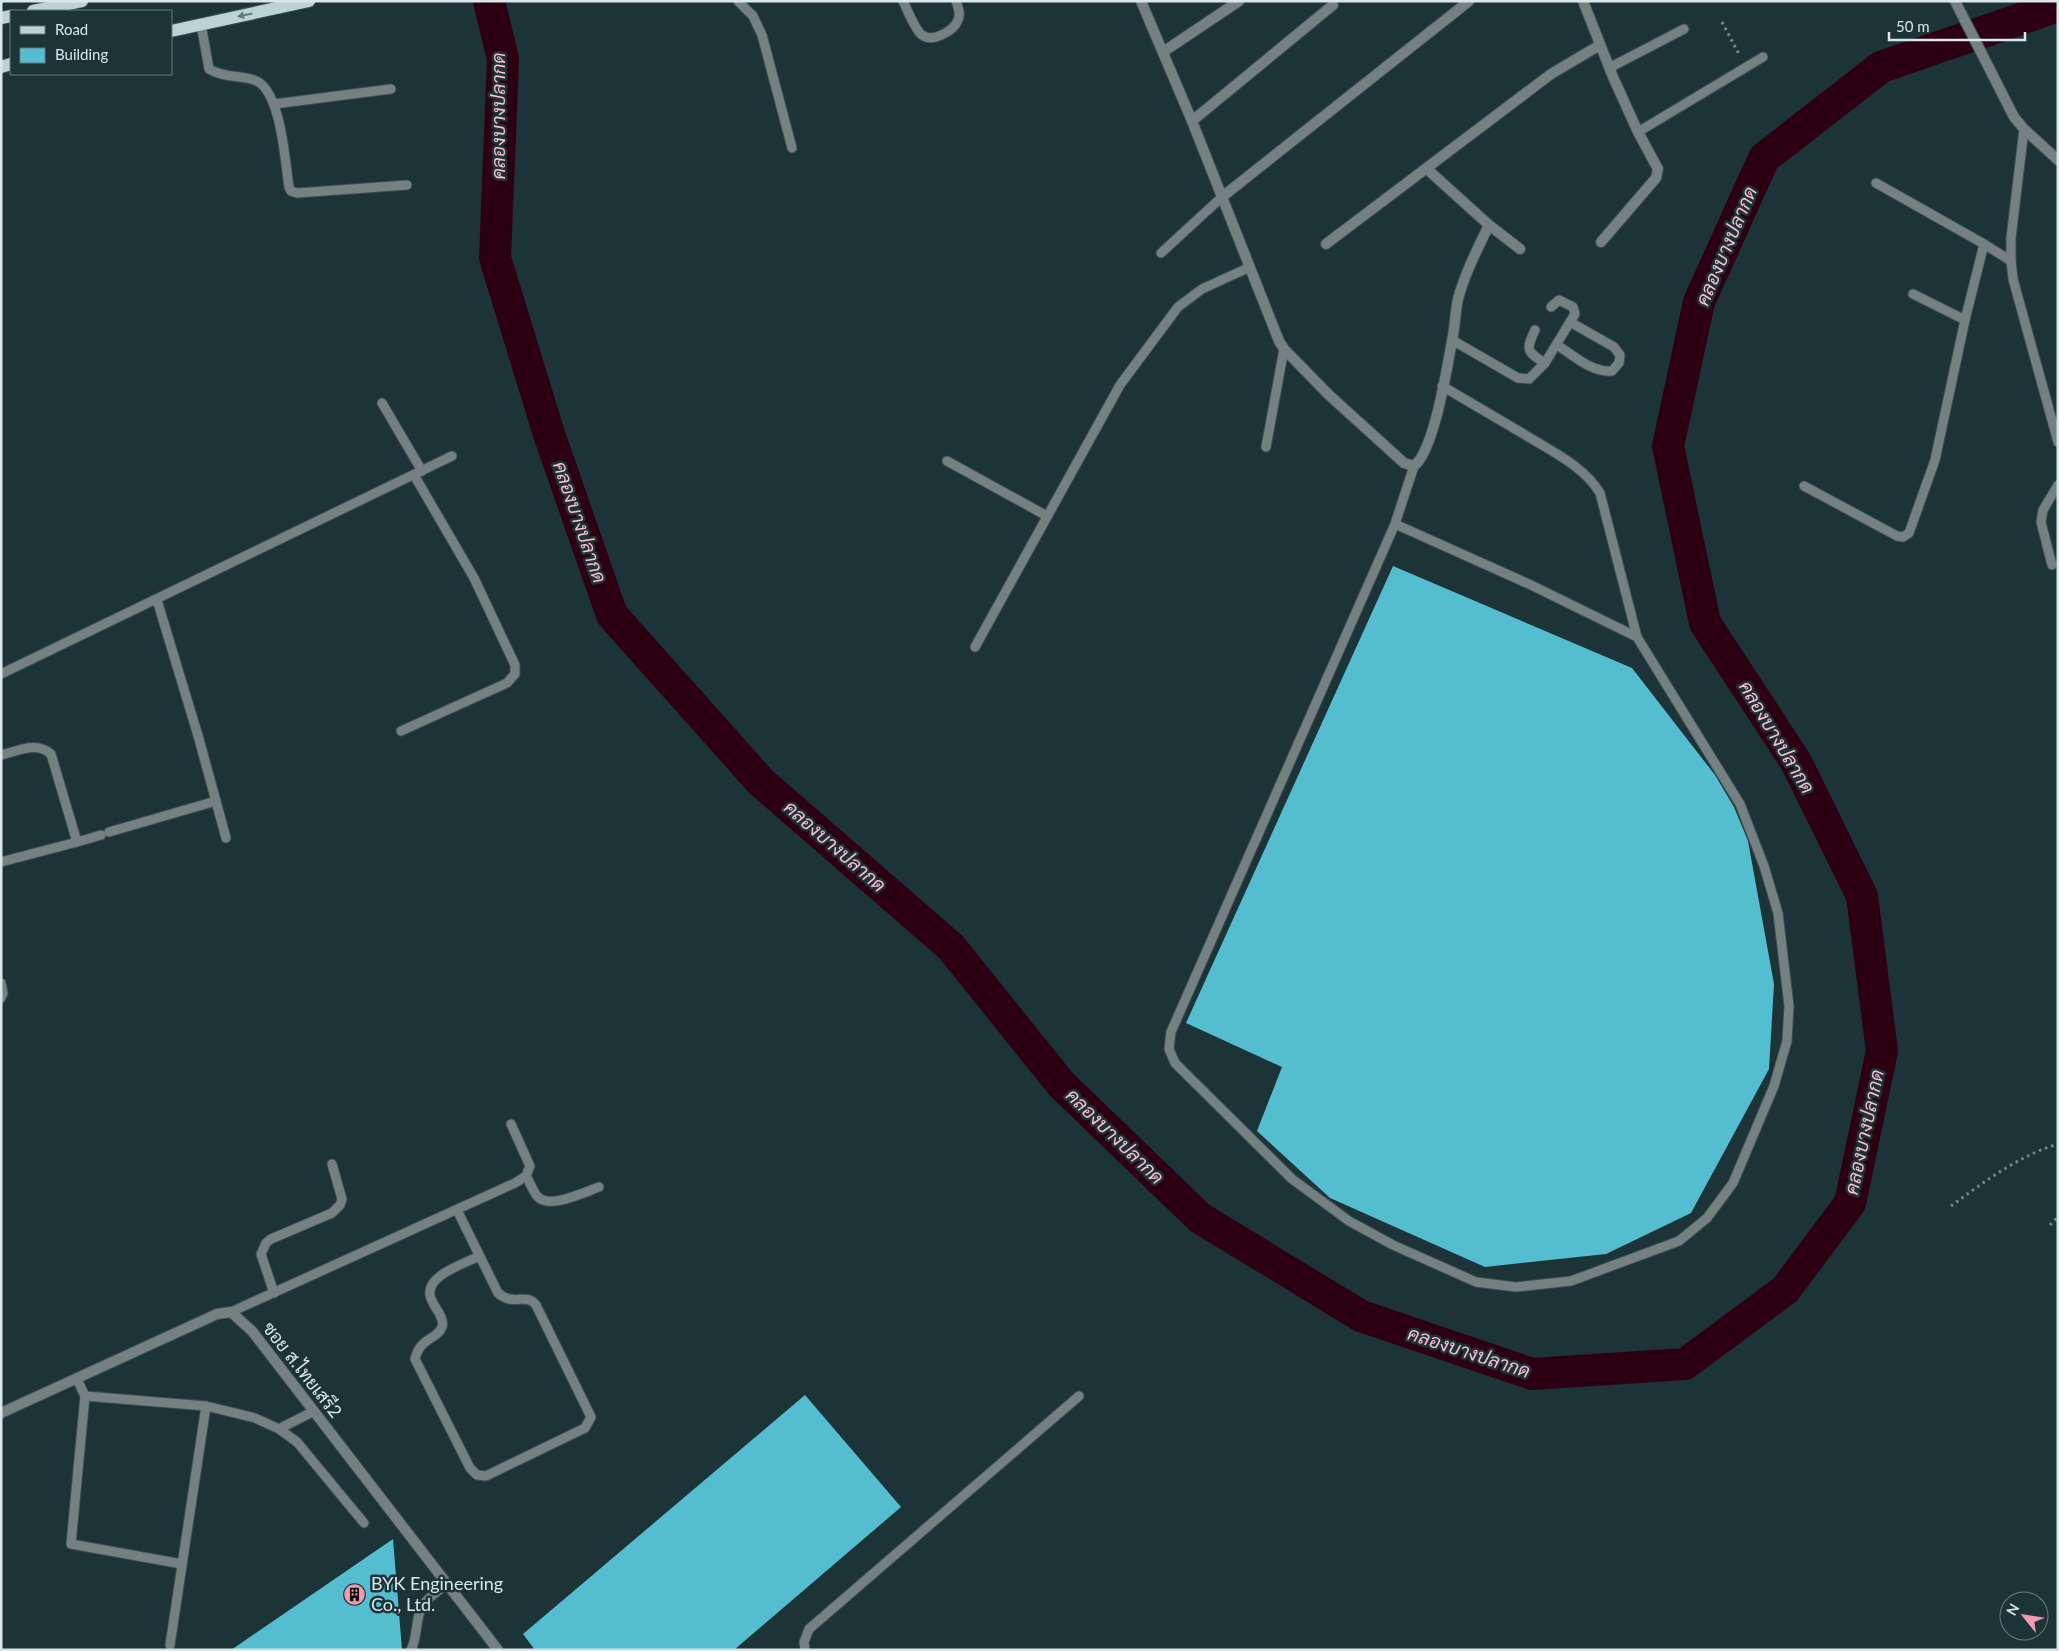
<svg xmlns="http://www.w3.org/2000/svg" width="2059" height="1651" font-family="Lato,Sarabun,sans-serif">
<rect width="100%" height="100%" fill="#1c3337"/>
<g fill="none" stroke-linecap="round" stroke-linejoin="round">
<!-- river -->
<path stroke="#2c0012" stroke-width="32" d="M 489,1 L 503,59 L 495,258 L 549,434 L 612,615 L 761,782 L 951,947 L 1061,1084 L 1200,1218 L 1361,1316 L 1532,1374 L 1685,1364 L 1785,1290 L 1850,1203 L 1882,1051 L 1862,896 L 1796,762 L 1705,623 L 1668,446 L 1699,302 L 1764,158 L 1881,67 L 2058,6"/>
</g>
<!-- building -->
<g fill="#54bed0">
<path d="M 1393,566 L 1632,668 L 1715,775 L 1734,807 L 1748,841 L 1774,984 L 1769,1069 L 1691,1213 L 1606,1254 L 1485,1267 L 1330,1198 L 1257,1131 L 1282,1067 L 1186,1023 Z"/>
<path d="M 805,1395 L 901,1507 L 734,1650 L 535,1650 L 523,1634 Z"/>
<path d="M 393,1539 L 402,1650 L 231,1650 Z"/>
</g>
<g fill="none" stroke-linecap="round" stroke-linejoin="round">
<defs>
<g id="lane">
<path d="M 738,1 L 753,16 L 762,35 L 792,148"/>
<path d="M 903,1 C 907,9 915,30 922,35 C 932,43 954,31 958,20 C 961,14 958,7 956,1"/>
<path d="M 201,24 L 209,69 C 223,78 240,75 254,80 C 281,88 285,162 289,187 L 291,191 L 297,193 L 407,185"/>
<path d="M 1609,68 L 1684,29"/>
<path d="M 274,104 L 391,89"/>
<path d="M 1638,132 L 1763,57"/>
<path d="M 1876,183 L 1984,244 L 2011,261 L 2011,238 L 2024,129"/>
<path d="M 1161,253 L 1222,197"/>
<path d="M 2011,261 L 2013,279 L 2058,442"/>
<path d="M 1913,294 L 1965,320"/>
<path d="M 1551,307 L 1559,300 L 1573,307 L 1575,314 L 1570,322 L 1614,347 L 1620,355 L 1619,363 L 1612,371 C 1592,373 1573,355 1557,345"/>
<path d="M 1452,340 L 1518,378 L 1529,379 L 1545,363 C 1526,352 1526,349 1535,330"/>
<path d="M 1545,363 L 1570,322"/>
<path d="M 1442,386 C 1469,402 1495,417 1522,433 C 1549,450 1583,465 1600,493 L 1637,637"/>
<path d="M 382,403 L 422,471"/>
<path d="M 1266,447 L 1284,349"/>
<path d="M 947,461 L 1047,516"/>
<path d="M 1804,486 L 1897,536 L 1903,537 L 1909,533 L 1935,460 L 1965,320 L 1984,244"/>
<path d="M 1395,524 L 1531,585 L 1637,637 L 1740,804 L 1764,866 L 1778,913 L 1789,1006 L 1787,1041 L 1774,1086 L 1733,1183 L 1707,1218 L 1679,1241 L 1571,1281 L 1516,1287 L 1476,1282 L 1393,1245 L 1349,1221 L 1292,1179 L 1175,1063 L 1169,1049 L 1171,1032 L 1395,524 L 1414,466"/>
<path d="M 2052,565 L 2041,522 L 2043,510 L 2058,485"/>
<path d="M 157,600 L 199,739 L 226,838"/>
<path d="M 975,647 L 1120,385 L 1178,307 L 1202,289 L 1250,267"/>
<path d="M 1,674 L 452,456"/>
<path d="M 401,731 L 507,683 L 515,674 L 515,665 L 474,578 L 414,475"/>
<path d="M 1,755 C 19,751 36,741 51,754 L 77,842 L 1,862"/>
<path d="M 109,832 L 216,801"/>
<path d="M 77,842 L 101,835"/>
<path d="M 1,983 L 3,993 L 1,998"/>
<path d="M 526,1176 C 530,1182 533,1192 538,1197 C 550,1209 585,1192 599,1187"/>
<path d="M 457,1210 L 498,1293 C 514,1307 526,1292 536,1305 L 591,1417 L 585,1428 L 486,1476 L 477,1475 L 470,1468 L 415,1359 C 420,1337 437,1340 442,1327 C 444,1322 441,1317 439,1313 C 436,1308 431,1301 430,1295 C 427,1275 464,1264 479,1256"/>
<path d="M 274,1293 L 261,1254 L 266,1243 L 271,1239 L 332,1213 L 340,1205 L 342,1199 L 332,1164"/>
<path d="M 231,1312 L 515,1183 L 526,1176 L 530,1166 L 511,1124"/>
<path d="M 77,1379 L 85,1396 L 206,1406 L 170,1645"/>
<path d="M 85,1396 L 71,1544 L 182,1564"/>
<path d="M 206,1406 L 255,1418 L 279,1429 L 297,1442 L 364,1523"/>
<path d="M 279,1429 L 314,1411"/>
<path d="M 411,1650 C 418,1636 415,1620 422,1606 C 427,1598 439,1591 446,1584"/>
<path d="M 805,1650 L 804,1642 L 809,1629 L 1079,1396"/>
</g>
<g id="street">
<path d="M 1141,1 L 1192,121 L 1279,341 L 1284,349 L 1329,395 L 1404,463 L 1414,466 C 1434,451 1447,368 1452,341 C 1455,327 1455,313 1458,299 C 1465,273 1477,250 1489,225"/>
<path d="M 1583,1 L 1613,77 L 1638,132 L 1658,169 L 1656,178 L 1601,242"/>
<path d="M 1955,1 L 2014,117 L 2024,129 L 2058,160"/>
<path d="M 1163,52 L 1239,1"/>
<path d="M 1192,121 L 1333,5"/>
<path d="M 1427,169 L 1489,225 L 1520,249"/>
<path d="M 1222,197 L 1469,1"/>
<path d="M 1326,244 L 1551,74 L 1600,45"/>
<path d="M 1,1413 L 217,1314 L 231,1312 L 252,1331 L 498,1650"/>
</g>
<g id="primary">
<path d="M 33,11 L 82,1"/>
<path d="M 1,18 L 11,16"/>
<path d="M 171,31 L 309,1"/>
<path d="M 1,67 L 11,64"/>
</g>
</defs>
<!-- lane casing -->
<use href="#lane" stroke="#3a5054" stroke-width="11"/>
<!-- street casing -->
<use href="#street" stroke="#3a5054" stroke-width="12"/>
<!-- primary casing -->
<use href="#primary" stroke="#3a5054" stroke-width="14"/>
<!-- path -->
<g stroke="#74878b" stroke-width="3" stroke-dasharray="2.5 4" stroke-linecap="butt">
<path d="M 1722,22 L 1740,56"/>
<path d="M 1951,1206 C 1984,1182 2018,1156 2058,1144"/>
<path d="M 2050,1225 L 2058,1217"/>
</g>
<!-- lane -->
<use href="#lane" stroke="#758082" stroke-width="9"/>
<!-- street -->
<use href="#street" stroke="#758082" stroke-width="10"/>
<!-- primary -->
<use href="#primary" stroke="#bbd2d6" stroke-width="12"/>
</g>
<!-- one-way arrows -->
<defs><path id="oneway-solid" d="M-6-.8H1V-3.2L6.5 0L1 3.2V.8H-6Z" transform="scale(1.25)"/></defs>
<use fill="#647b7f" href="#oneway-solid" transform="translate(245 15) rotate(168)"/>
<!-- icons -->
<defs>
<symbol id="building-disc" viewBox="-11 -11 22 22"><circle r="9.5" fill="#f09ab5" stroke="#1c3337"/><path d="M-4-6H4V6H1V3H-1V6H-4ZM-2.5-4.3h1.7v1.8h-1.7ZM.8-4.3h1.7v1.8H.8ZM-2.5-1h1.7V.8h-1.7ZM.8-1h1.7V.8H.8Z" fill="#111"/></symbol>
</defs>
<g fill-rule="evenodd">
<use href="#building-disc" x="342" y="1582" width="25" height="25"/>
</g>
<g text-anchor="middle" stroke-width="5" stroke-linejoin="round" paint-order="stroke">
<!-- street labels -->
<g font-size="18" fill="#d9e7ea" stroke="#1c3337">
<text transform="translate(302 1370) rotate(52)" y="6">ซอย ส.ไทยเสรี2</text>
</g>
<!-- poi labels -->
<g font-size="18" fill="#d9e7ea" stroke="#1c3337" text-anchor="start">
<text x="371" y="1590">BYK Engineering<tspan x="371" dy="21">Co., Ltd.</tspan></text>
</g>
<!-- water labels -->
<g font-size="19" font-style="italic" fill="#ffbed1" stroke="#1c3337">
<text transform="translate(498 116) rotate(-90)" y="7">คลองบางปลากด</text>
<text transform="translate(1726 246) rotate(-67)" y="7">คลองบางปลากด</text>
<text transform="translate(580 522) rotate(71)" y="7">คลองบางปลากด</text>
<text transform="translate(1777 737) rotate(59)" y="7">คลองบางปลากด</text>
<text transform="translate(835 846) rotate(41)" y="7">คลองบางปลากด</text>
<text transform="translate(1864 1132) rotate(-78)" y="7">คลองบางปลากด</text>
<text transform="translate(1115 1136) rotate(44)" y="7">คลองบางปลากด</text>
<text transform="translate(1469 1352) rotate(18)" y="7">คลองบางปลากด</text>
</g>
</g>
<!-- border -->
<rect width="2059" height="1651" fill="none" stroke="#d9e7ea" stroke-width="5"/>
<!-- legend -->
<rect x="10" y="10" width="162" height="65" fill="#1c3337" stroke="#687b7f"/>
<rect x="20" y="26" width="25" height="8" fill="#bbd2d6" stroke="#687b7f"/>
<text x="55" y="35" font-size="15" fill="#d9e7ea">Road</text>
<rect x="20" y="48" width="25" height="15" fill="#54bed0" stroke="#687b7f"/>
<text x="55" y="60" font-size="15" fill="#d9e7ea">Building</text>
<!-- north arrow -->
<g transform="translate(2024 1616) rotate(300)"><circle r="24" fill="#1c3337" stroke="#687b7f"/>
<path d="M0-4L9 19L0 12L-9 19Z" fill="#f09ab5"/>
<text y="-8" font-size="14" font-weight="bold" text-anchor="middle" fill="#d9e7ea">N</text>
</g>
<!-- scale -->
<path d="M1889 32v8h136v-8" fill="none" stroke="#d9e7ea" stroke-width="2.5"/>
<text x="1896" y="32" font-size="15" fill="#d9e7ea" stroke="#1c3337" stroke-width="4" paint-order="stroke">50 m</text>
</svg>
